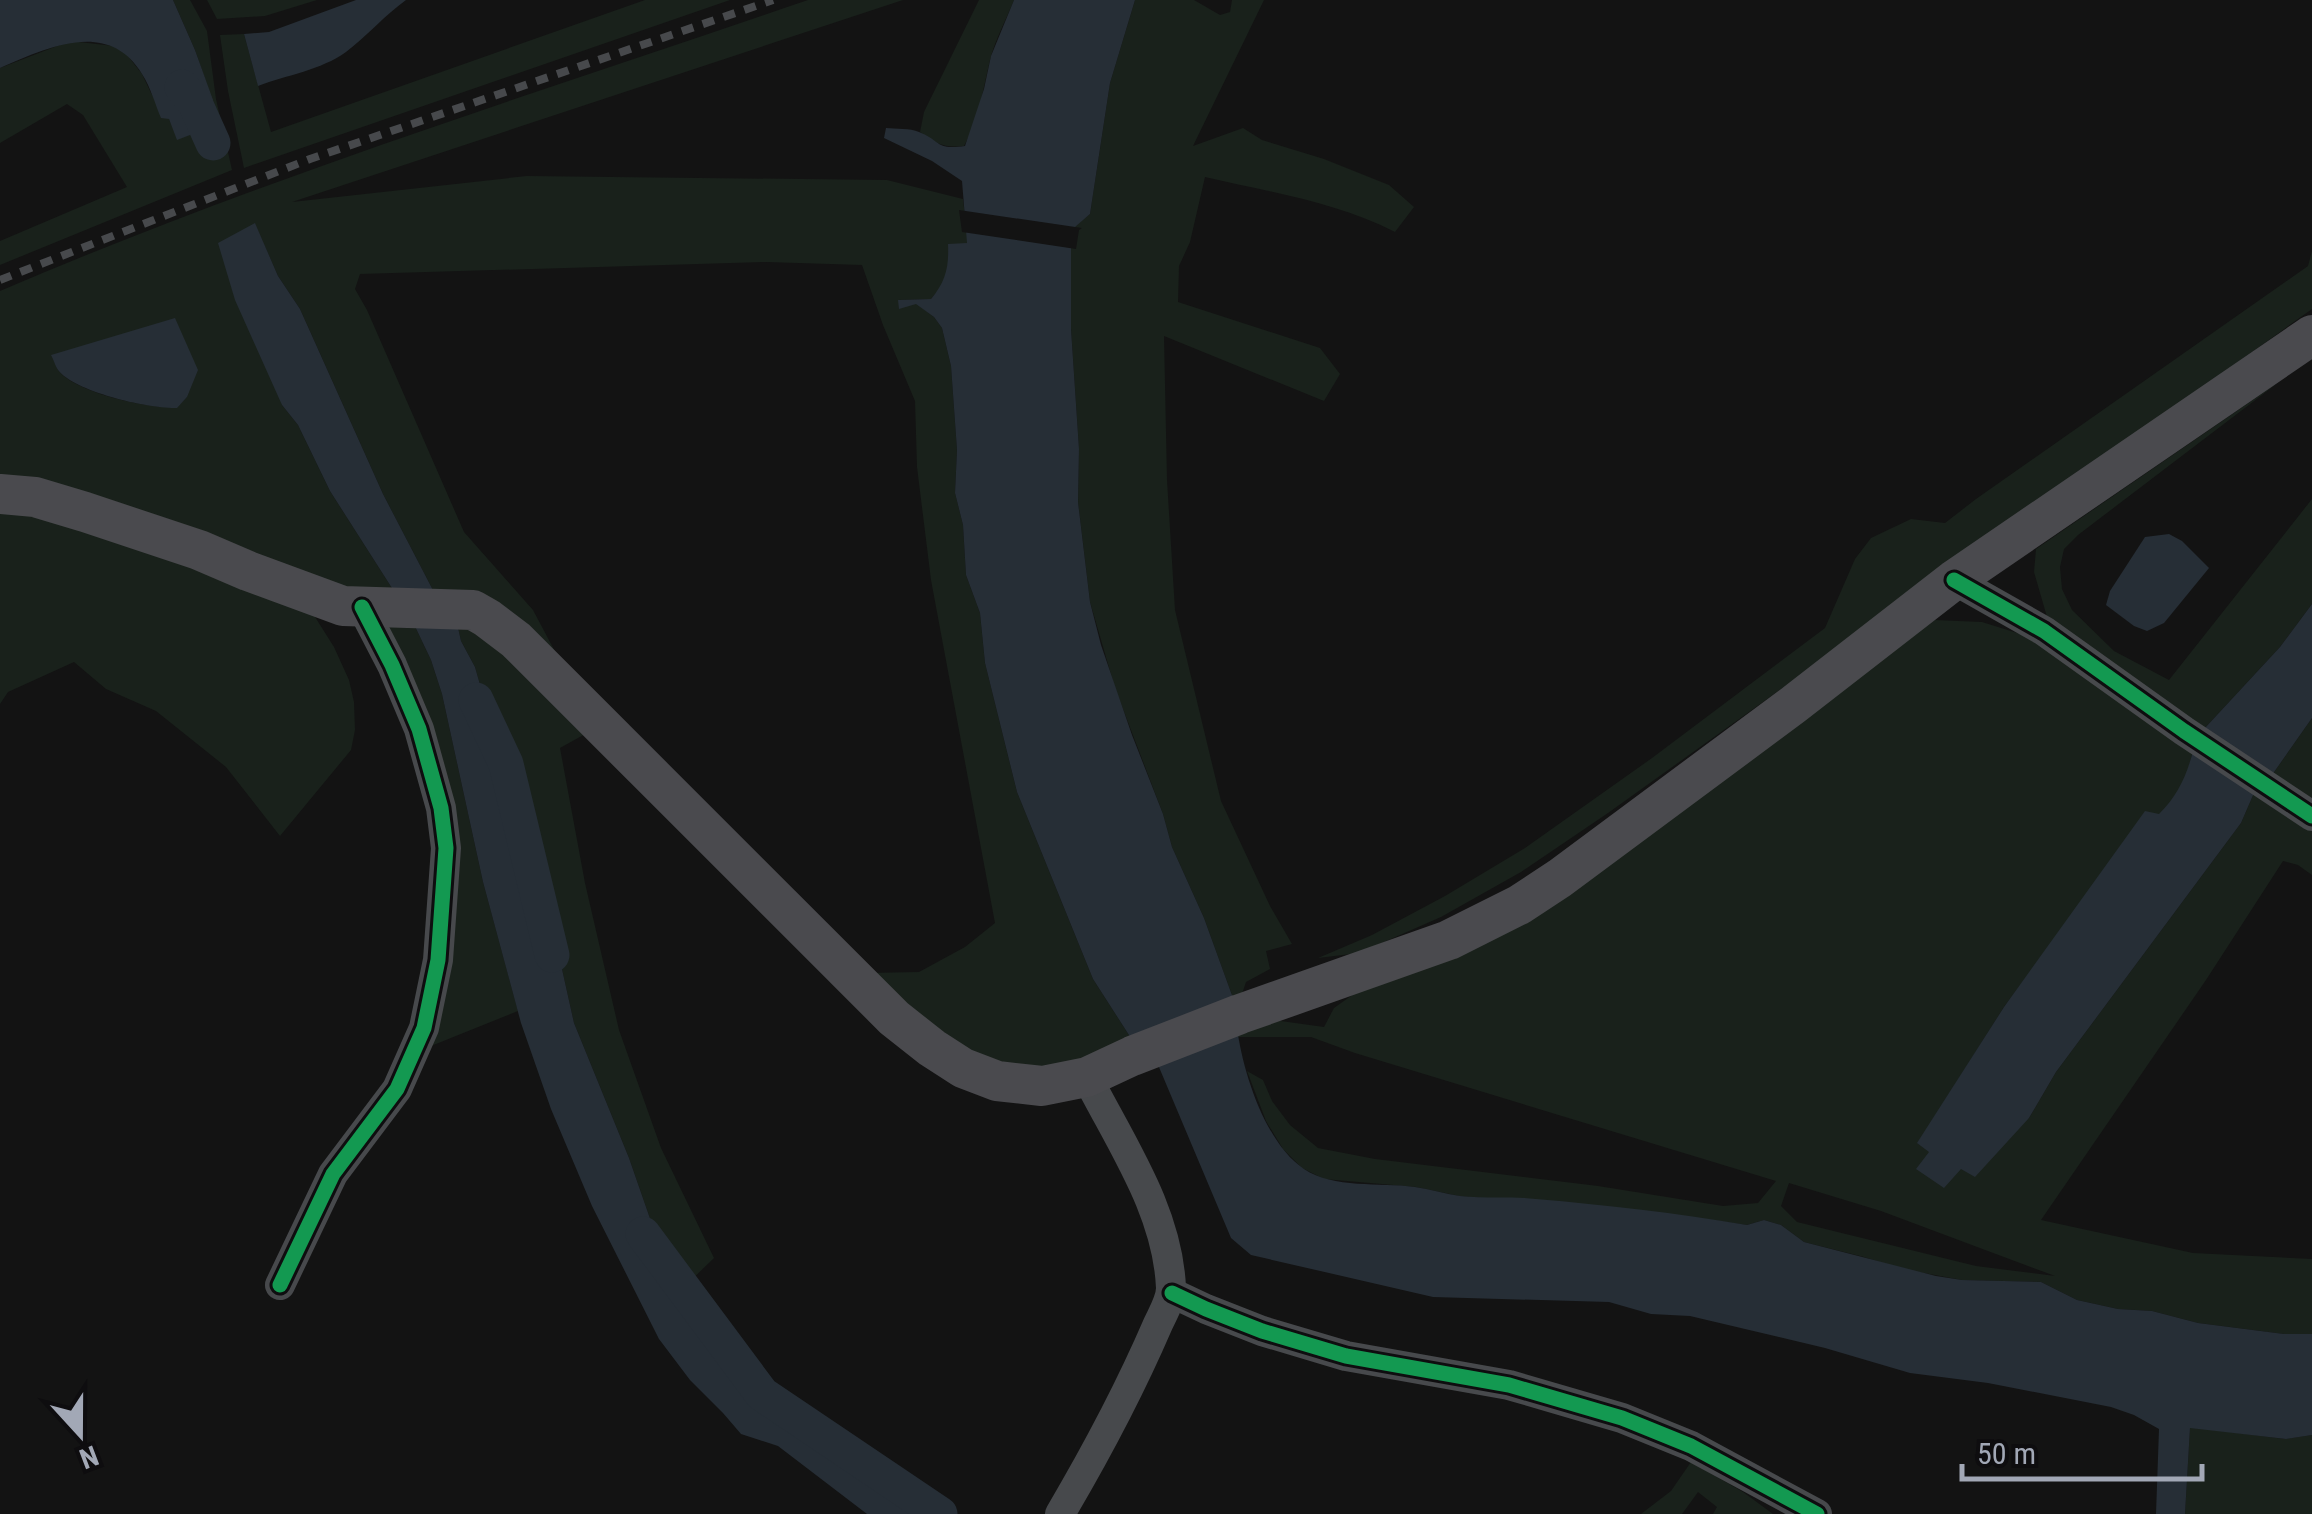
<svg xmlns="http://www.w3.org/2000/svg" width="2312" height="1514" font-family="'Roboto Condensed',sans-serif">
<rect width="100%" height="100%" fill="#131313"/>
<!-- green -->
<g fill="#19211b" fill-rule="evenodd">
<path d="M 173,0 L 190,0 L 207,31 L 216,99 L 232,170 L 0,265 L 0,241 L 127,187 L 83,115 L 67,104 L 0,143 L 0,68 L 70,41 L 114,46 L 127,55 L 142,74 L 151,93 L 169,119 L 178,139 L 216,124 L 206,103 L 212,99 L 195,50 Z"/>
<path d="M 207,0 L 317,0 L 265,16 L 217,19 Z"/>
<path d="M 645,0 L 730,0 L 244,168 L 228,91 L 220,35 L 244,34 L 271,132 Z"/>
<path d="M 808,0 L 903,0 L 292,202 L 527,176 L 887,180 L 963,199 L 968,243 L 949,267 L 941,287 L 931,299 L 899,300 L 899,308 L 916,303 L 934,317 L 942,328 L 951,366 L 957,450 L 955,493 L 963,525 L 966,575 L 980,613 L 985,663 L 1017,792 L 1093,979 L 1136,1046 L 1080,1069 L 990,1070 L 866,973 L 919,972 L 965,947 L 995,923 L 931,580 L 917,467 L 915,401 L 883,325 L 862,265 L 766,262 L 360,274 L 355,289 L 367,310 L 464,532 L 533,610 L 559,659 L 435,594 L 383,494 L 300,309 L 278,276 L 255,224 L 282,405 L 298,425 L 330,491 L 397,596 L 360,593 L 0,482 L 0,291 C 263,178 537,93 808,0 ZM 52,355 L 187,397 L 177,407 C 150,409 75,393 58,370 C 56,366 53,358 52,355 Z"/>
<path d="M 979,0 L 1014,0 C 1006,20 995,40 990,60 C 983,89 979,120 964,146 C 945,148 935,144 920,132 L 924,112 Z"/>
<path d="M 1135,0 L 1194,0 L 1220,15 L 1230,12 L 1232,0 L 1264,0 L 1193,146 L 1243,128 L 1262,140 L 1324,159 L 1389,185 L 1414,207 L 1395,232 C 1336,202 1269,192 1205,177 L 1190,242 L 1179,266 L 1178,302 L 1320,348 L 1340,374 L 1324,401 L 1164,336 L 1167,480 L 1175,610 L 1221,801 L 1270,906 L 1292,944 L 1266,951 L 1270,969 L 1246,982 L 1237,1009 L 1204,918 L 1172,847 L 1163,814 L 1115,688 L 1090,602 L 1078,502 L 1079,449 L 1071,329 L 1071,247 L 1074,227 L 1090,214 L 1110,83 Z"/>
<path d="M 2312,251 L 2312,309 L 1608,813 L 1521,872 L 1441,917 L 1359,953 L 1318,958 L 1372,935 L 1445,896 L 1525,848 L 1652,758 L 1825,628 L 1855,559 L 1871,538 L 1911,519 L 1945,523 L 1976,499 L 2308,266 Z"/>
<path d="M 2279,382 L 2078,535 L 2064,549 L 2060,567 L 2062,589 L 2072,610 L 2114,651 L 2169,680 L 2312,499 L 2312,604 L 2280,647 L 2204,729 L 2047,617 L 2034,572 L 2036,549 Z"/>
<path d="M 0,503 L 305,601 L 334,647 L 349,680 L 354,702 L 355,730 L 351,750 L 280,836 L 226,767 L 156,711 L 106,689 L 74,662 L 8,692 L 0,704 Z"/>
<path d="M 378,617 L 411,618 L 431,660 L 442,694 L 483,882 L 518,1011 L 431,1046 L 454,878 Z"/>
<path d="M 1935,620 L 1982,622 L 2030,637 L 2193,751 L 2185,781 L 2174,799 L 2065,924 L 2004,1007 L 1918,1143 L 1961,1169 L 2029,1118 L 2056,1072 L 2241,823 L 2254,793 L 2312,831 L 2312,875 L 2298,865 L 2283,861 L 2206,980 L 2041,1220 L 2193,1253 L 2312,1259 L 2312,1334 L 2284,1334 L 2198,1323 L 2152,1311 L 2118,1309 L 2077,1300 L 2041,1282 L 1962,1280 L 1902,1269 L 1864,1257 L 1804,1242 L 1781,1225 L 1764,1220 L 1747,1225 L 1683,1216 L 1459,1196 L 1416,1187 L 1324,1179 L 1302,1168 L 1283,1149 L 1266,1121 L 1247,1071 L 1263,1080 L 1272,1101 L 1290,1125 L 1318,1148 L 1375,1159 L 1598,1186 L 1723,1206 L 1758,1203 L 1776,1181 L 1355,1053 L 1311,1037 L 1238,1037 L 1237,1028 L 1267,1019 L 1324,1027 L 1334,1008 L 1365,986 ZM 1789,1183 L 1881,1211 L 2055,1276 L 1976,1266 L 1797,1222 L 1781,1206 Z"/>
<path d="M 457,623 L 487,631 L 587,733 L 560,748 L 585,883 L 619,1030 L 661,1148 L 714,1258 L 680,1291 L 662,1253 L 629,1158 L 574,1023 L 562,969 L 537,898 L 531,848 L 497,744 L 475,667 L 461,641 Z"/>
<path d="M 2312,718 L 2312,804 L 2272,775 Z"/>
<path d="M 2190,1427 L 2285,1439 L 2312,1435 L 2312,1514 L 2185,1514 Z"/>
<path d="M 1691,1462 L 1743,1492 L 1773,1514 L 1713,1514 L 1717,1507 L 1698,1492 L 1682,1514 L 1641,1514 L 1671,1491 Z"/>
</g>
<!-- water -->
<g fill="#262e36">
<path d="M 0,0 L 173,0 L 195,50 L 213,100 L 207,103 L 216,125 L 177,140 L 169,119 L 161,118 C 155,104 151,88 142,74 C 108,18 47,48 0,68 Z"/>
<path d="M 356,0 L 406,0 C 385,15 367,36 346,52 C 321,70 287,75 258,86 L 244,34 L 269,32 Z"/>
<path d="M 1014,0 L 1135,0 L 1110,83 L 1090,214 L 1075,227 L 1071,247 L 1071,329 L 1079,449 L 1078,502 L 1090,602 L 1101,645 L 1132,735 L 1163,814 L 1172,847 L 1204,918 L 1237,1009 L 1136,1046 L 1093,979 L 1017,792 L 985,663 L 980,613 L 966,575 L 963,525 L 955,493 L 957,450 L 951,366 L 942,328 L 934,317 L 916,304 L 899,309 L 898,300 L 931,299 C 946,281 949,267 948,244 L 967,243 L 962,181 L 932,161 L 884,138 L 886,128 C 896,129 910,128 919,132 C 942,141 934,150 965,146 L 984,89 L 991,56 Z"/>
<path d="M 255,223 L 278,276 L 300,309 L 383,494 L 435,594 L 397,596 L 330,491 L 298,425 L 282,405 L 235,300 L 218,243 Z"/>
<path d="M 175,318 L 198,370 L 187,397 L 177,408 C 149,409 75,392 58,370 C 55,366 54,360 51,355 Z"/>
<path d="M 2169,534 L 2182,541 L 2209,568 L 2164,623 L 2147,631 L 2134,626 L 2106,605 L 2110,591 L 2145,537 Z"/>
<path d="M 2312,604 L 2312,718 L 2272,775 L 2204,729 L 2280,647 Z"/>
<path d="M 411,618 L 457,623 L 461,641 L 475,667 L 497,744 L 531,848 L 537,898 L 562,969 L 574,1023 L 629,1158 L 662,1253 L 704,1337 L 717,1359 L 796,1428 L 817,1440 L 848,1452 L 875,1475 L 934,1514 L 867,1514 L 778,1446 L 741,1434 L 723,1413 L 690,1380 L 659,1339 L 592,1206 L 551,1109 L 521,1023 L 483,882 L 442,694 L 431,660 Z"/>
<path d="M 2193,751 L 2254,793 L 2241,823 L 2056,1072 L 2029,1118 L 1975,1177 L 1961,1169 L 1944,1188 L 1916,1169 L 1929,1152 L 1917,1143 L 2004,1007 L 2145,811 L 2159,814 C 2178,795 2186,777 2193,751 Z"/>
<path d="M 1237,1028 C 1243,1072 1265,1143 1304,1169 C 1334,1189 1379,1182 1415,1187 C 1430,1189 1445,1194 1460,1196 C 1485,1199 1510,1196 1536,1199 C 1606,1205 1677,1213 1747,1225 L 1764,1220 L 1781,1225 L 1804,1242 L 1936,1276 L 1962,1280 L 2041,1282 L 2077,1300 L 2118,1309 L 2152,1311 L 2198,1323 L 2284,1334 L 2312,1334 L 2312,1435 L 2286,1439 L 2190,1428 L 2185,1514 L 2156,1514 L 2159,1429 L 2134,1415 L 2111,1407 L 1988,1383 L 1910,1373 L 1825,1348 L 1690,1316 L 1651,1314 L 1609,1302 L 1433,1297 L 1251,1255 L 1231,1238 L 1156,1060 Z"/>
</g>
<!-- pier -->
<path fill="#131313" d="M 959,210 L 1082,228 L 1079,230 L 1076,249 L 962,232 Z"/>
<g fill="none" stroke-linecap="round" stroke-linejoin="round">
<!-- canal -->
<g stroke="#262e36" stroke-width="35">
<path d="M 182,87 L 195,103 L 213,143"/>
<path d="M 476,700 L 506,764 L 552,955"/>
<path d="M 643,1234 L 762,1394 L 940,1514"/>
</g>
<!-- minor -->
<g stroke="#47494c" stroke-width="30">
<path d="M 1954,580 L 2044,631 L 2184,731 L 2312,816"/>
<path d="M 280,1285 L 333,1174 L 397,1089 L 424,1028 L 438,960 L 446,848 L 441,808 L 419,729 L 392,665 L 362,607"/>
<path d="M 1172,1293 L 1206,1309 L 1262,1331 L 1346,1356 L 1509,1385 L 1622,1418 L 1691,1446 L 1817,1514"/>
<path d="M 1060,1514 C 1096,1453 1130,1389 1158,1324 C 1163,1313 1171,1300 1171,1288 C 1168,1211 1121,1144 1087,1077"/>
</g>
<!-- major -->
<path stroke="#4a4a4e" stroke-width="40" d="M 0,494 L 35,497 L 85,512 L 199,550 L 248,571 L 343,606 L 473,610 L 487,618 L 516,640 L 894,1018 L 932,1048 L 963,1068 L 997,1081 L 1042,1086 L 1087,1077 L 1132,1056 L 1240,1014 L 1449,940 L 1519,905 L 1560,878 L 1793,705 L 1954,580 L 2312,335"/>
<!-- rail -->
<path stroke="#47494c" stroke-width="8" stroke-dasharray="12 10" stroke-linecap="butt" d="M 0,280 L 310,159 L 773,0"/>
<defs>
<g id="cycleway">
<path d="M 1954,580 L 2044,631 L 2184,731 L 2312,816"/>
<path d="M 280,1285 L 333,1174 L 397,1089 L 424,1028 L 438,960 L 446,848 L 441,808 L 419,729 L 392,665 L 362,607"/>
<path d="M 1172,1293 L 1206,1309 L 1262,1331 L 1346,1356 L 1509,1385 L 1622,1418 L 1691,1446 L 1817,1514"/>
</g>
</defs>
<!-- cycleway casing -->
<use href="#cycleway" stroke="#0e0d0f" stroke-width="21"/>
<!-- cycleway -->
<use href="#cycleway" stroke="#139951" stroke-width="15"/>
</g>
<!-- north arrow -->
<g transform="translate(80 1434) rotate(159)" stroke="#0e0d0f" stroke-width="8" paint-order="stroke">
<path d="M0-8L18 38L0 25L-18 38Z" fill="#a2a8b6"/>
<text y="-15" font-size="28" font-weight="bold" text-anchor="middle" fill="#a2a8b6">N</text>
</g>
<!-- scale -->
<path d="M1962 1464v15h240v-15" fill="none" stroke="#a2a8b6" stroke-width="5"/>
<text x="1977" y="1464" font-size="30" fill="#a2a8b6" stroke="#0e0d0f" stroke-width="8" paint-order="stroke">50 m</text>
</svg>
